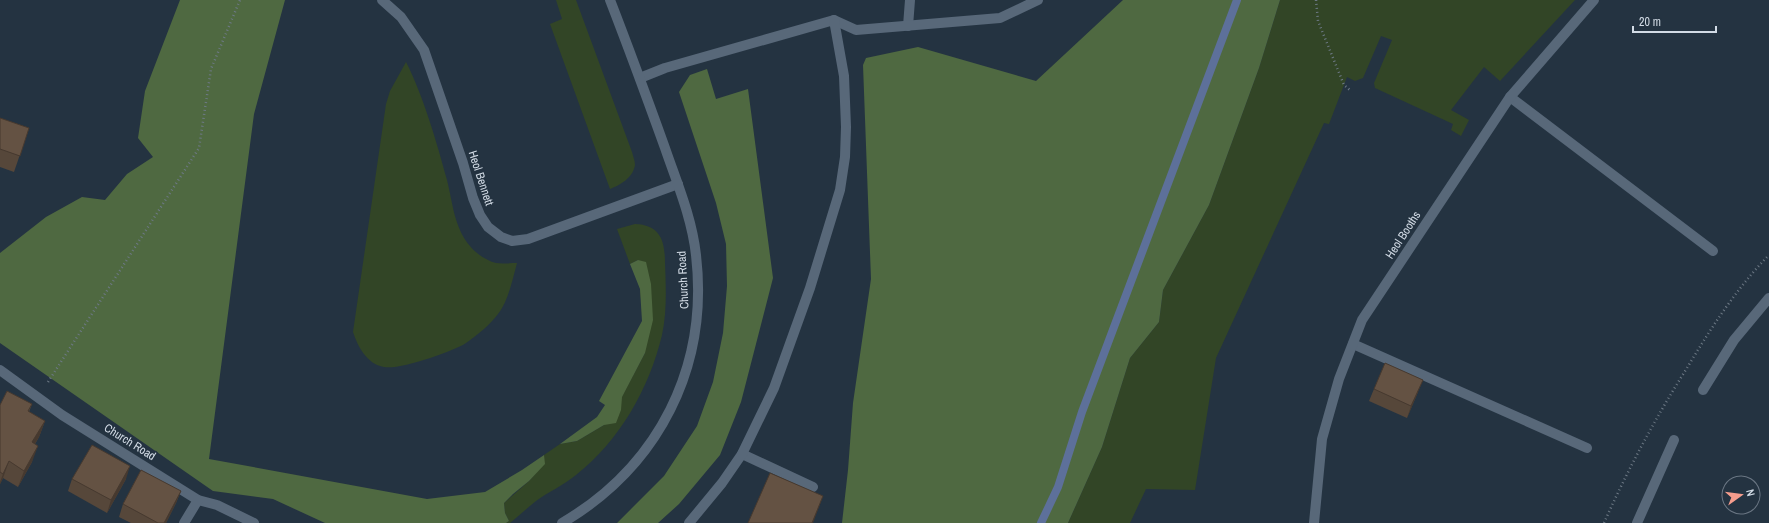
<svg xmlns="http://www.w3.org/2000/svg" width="1769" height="523" font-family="'Archivo Narrow',sans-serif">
<rect width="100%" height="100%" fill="#243341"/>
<!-- green -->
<g fill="#324526">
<path d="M 556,0 L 576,0 L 632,152 C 633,156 635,161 635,165 C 633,178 620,185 610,189 L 550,24 L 562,19 Z"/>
<path d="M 1280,0 L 1575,0 L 1500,81 L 1484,67 L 1451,110 L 1469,120 L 1461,136 L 1451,130 L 1453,124 L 1375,88 L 1374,83 L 1392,40 L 1381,36 L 1363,78 L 1355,81 L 1347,77 L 1329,124 L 1324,123 L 1216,358 L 1195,490 L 1146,489 L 1130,523 L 1068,523 L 1102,447 L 1130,358 L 1159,322 L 1163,290 L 1209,205 L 1259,68 Z"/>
<path d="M 406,62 C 423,95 437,143 447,180 C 453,204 454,227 470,246 C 475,253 487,261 496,263 C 502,264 510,263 517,263 C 513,278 508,302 498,314 C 490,325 477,335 466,343 C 452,352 400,370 384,367 C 367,364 358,347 353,332 L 386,104 L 390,91 Z"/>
<path d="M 635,224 C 660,225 665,240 665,263 C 666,287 667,312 662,335 C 649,389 620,440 576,475 C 564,485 548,492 536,501 C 527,508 519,516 510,523 L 506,523 L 509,521 L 505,513 L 504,503 L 529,481 L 544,464 L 544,455 L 560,444 L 577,441 L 604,425 L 621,398 L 645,353 L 638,260 L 630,264 L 617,229 Z"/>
</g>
<!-- forest -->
<g fill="#4f6941">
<path d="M 180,0 L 285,0 L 254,114 L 209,459 L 427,499 L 485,492 L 522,470 L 544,455 L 545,464 L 529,481 L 513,494 L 504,503 L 505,513 L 509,521 L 506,523 L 325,523 L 273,499 L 213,491 L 0,343 L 0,253 L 46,217 L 82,197 L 105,200 L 127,174 L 153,157 L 138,138 L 145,91 Z"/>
<path d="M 1123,0 L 1280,0 L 1259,68 L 1209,205 L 1163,290 L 1159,322 L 1130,358 L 1102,447 L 1068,523 L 842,523 L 848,470 L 853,403 L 871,279 L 863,65 L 866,58 L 918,47 L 1036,81 Z"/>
<path d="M 707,69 L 716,99 L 748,89 L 773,278 L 741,402 L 720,455 L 679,504 L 658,523 L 617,523 L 664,476 L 697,426 L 713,382 L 723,333 L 727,286 L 726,244 L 716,203 L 679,92 L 690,75 Z"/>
<path d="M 638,260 L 646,262 L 651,284 L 653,320 L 645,353 L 622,397 L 621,410 L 616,423 L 604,425 L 577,441 L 560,444 L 597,417 L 605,405 L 599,401 L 642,321 L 640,289 L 630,264 Z"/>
</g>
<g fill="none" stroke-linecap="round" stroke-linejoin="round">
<!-- stream -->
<path stroke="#5d709a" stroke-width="8" d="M 1041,523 L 1058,487 L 1082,412 L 1237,0"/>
<!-- path -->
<g stroke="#6d7985" stroke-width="2.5" stroke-dasharray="1 3" stroke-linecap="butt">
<path d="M 1316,0 L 1318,21 L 1344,85 L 1351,91"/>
<path d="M 48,382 L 199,148 L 211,69 L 240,0"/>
<path d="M 1604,523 C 1628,469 1656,417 1687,368 C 1711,328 1736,289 1769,255"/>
</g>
<!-- lane -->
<g stroke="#586879" stroke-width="10">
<path d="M 908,26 L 910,0"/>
<path d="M 640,78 L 665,68 L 834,20 L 856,30 L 1000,18 L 1038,0"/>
<path d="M 1510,97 L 1713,251"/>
<path d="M 1703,390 L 1734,340 L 1769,298"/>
<path d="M 742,454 L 813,487"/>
<path d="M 689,523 L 722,483 L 742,454 L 774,388 L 810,288 L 840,190 L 845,157 L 846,127 L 844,76 L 834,20"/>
<path d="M 1637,523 L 1674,440"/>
</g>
<!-- street -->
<g stroke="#586879" stroke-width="10">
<path d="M 382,0 L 401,17 L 424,50 L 463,163 L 473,198 L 480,215 L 488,227 L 501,237 L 512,241 L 528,239 L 678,184"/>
<path d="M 1353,344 L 1587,448"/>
<path d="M 0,370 L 62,415 L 198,500 L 217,505 L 254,523"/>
<path d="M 184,523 L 198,500"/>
<path d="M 562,523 C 659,466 709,367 696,255 C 692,218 677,183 665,148 C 647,98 629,49 610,0"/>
<path d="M 1314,523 L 1322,439 L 1339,379 L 1362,320 L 1510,97 L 1594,0"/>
</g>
</g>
<!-- wall -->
<g fill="#56473a">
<path d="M 0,118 L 29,128 L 14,172 L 0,167 Z"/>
<path d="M 1374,389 L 1418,392 L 1407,418 L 1369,401 Z"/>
<path d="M 32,404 L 29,412 L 45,421 L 39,437 L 35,444 L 32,462 L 18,487 L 3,478 L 0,484 L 0,405 Z"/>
<path d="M 72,479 L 126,479 L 107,513 L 68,491 Z"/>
<path d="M 181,491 L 176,503 L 166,523 L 131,523 L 119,517 L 123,504 Z"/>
</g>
<!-- shaded-wall -->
<g fill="#46392f">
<path d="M 1423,380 L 1418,392 L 1407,418 L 1411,406 Z"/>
<path d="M 45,421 L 39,437 L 26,459 L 32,442 Z"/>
<path d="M 38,446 L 32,462 L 18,487 L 24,471 Z"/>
<path d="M 9,461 L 3,478 L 0,484 L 0,482 L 3,474 Z"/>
<path d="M 130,466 L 126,479 L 107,513 L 111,500 Z"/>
<path d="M 181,491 L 176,503 L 166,523 L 164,523 Z"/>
<path d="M 823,496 L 813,523 L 812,523 Z"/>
</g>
<!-- building -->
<g fill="#645243" stroke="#46392f">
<path d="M 0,118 L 29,128 L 20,156 L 0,149 Z"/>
<path d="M 1385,363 L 1423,380 L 1411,406 L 1374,389 Z"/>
<path d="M 7,391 L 32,404 L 28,411 L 45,421 L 32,442 L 38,446 L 24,471 L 9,461 L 3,474 L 0,472 L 0,405 Z"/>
<path d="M 92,445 L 130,466 L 111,500 L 72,479 Z"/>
<path d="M 141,470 L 181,491 L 164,523 L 158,523 L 123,504 Z"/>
<path d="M 770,473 L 823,496 L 812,523 L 748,523 Z"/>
</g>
<g text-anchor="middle" stroke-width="3" stroke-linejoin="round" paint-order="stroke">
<!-- street labels -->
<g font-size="12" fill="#d2dbe5" stroke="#243341">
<text transform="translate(481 178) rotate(72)" y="4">Heol Bennett</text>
<text transform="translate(1403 235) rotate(-57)" y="4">Heol Booths</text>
<text transform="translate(683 280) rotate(-93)" y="4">Church Road</text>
<text transform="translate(130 442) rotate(32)" y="4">Church Road</text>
</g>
</g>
<!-- north arrow -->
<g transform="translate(1741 495) rotate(76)"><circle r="19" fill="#243341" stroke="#6a7683"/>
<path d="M0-3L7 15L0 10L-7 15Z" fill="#f59d8d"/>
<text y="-6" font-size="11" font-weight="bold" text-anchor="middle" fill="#d2dbe5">N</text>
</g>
<!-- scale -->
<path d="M1633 26v6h83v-6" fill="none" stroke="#d2dbe5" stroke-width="2"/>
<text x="1639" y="26" font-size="12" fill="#d2dbe5" stroke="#243341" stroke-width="3" paint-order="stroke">20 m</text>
</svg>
